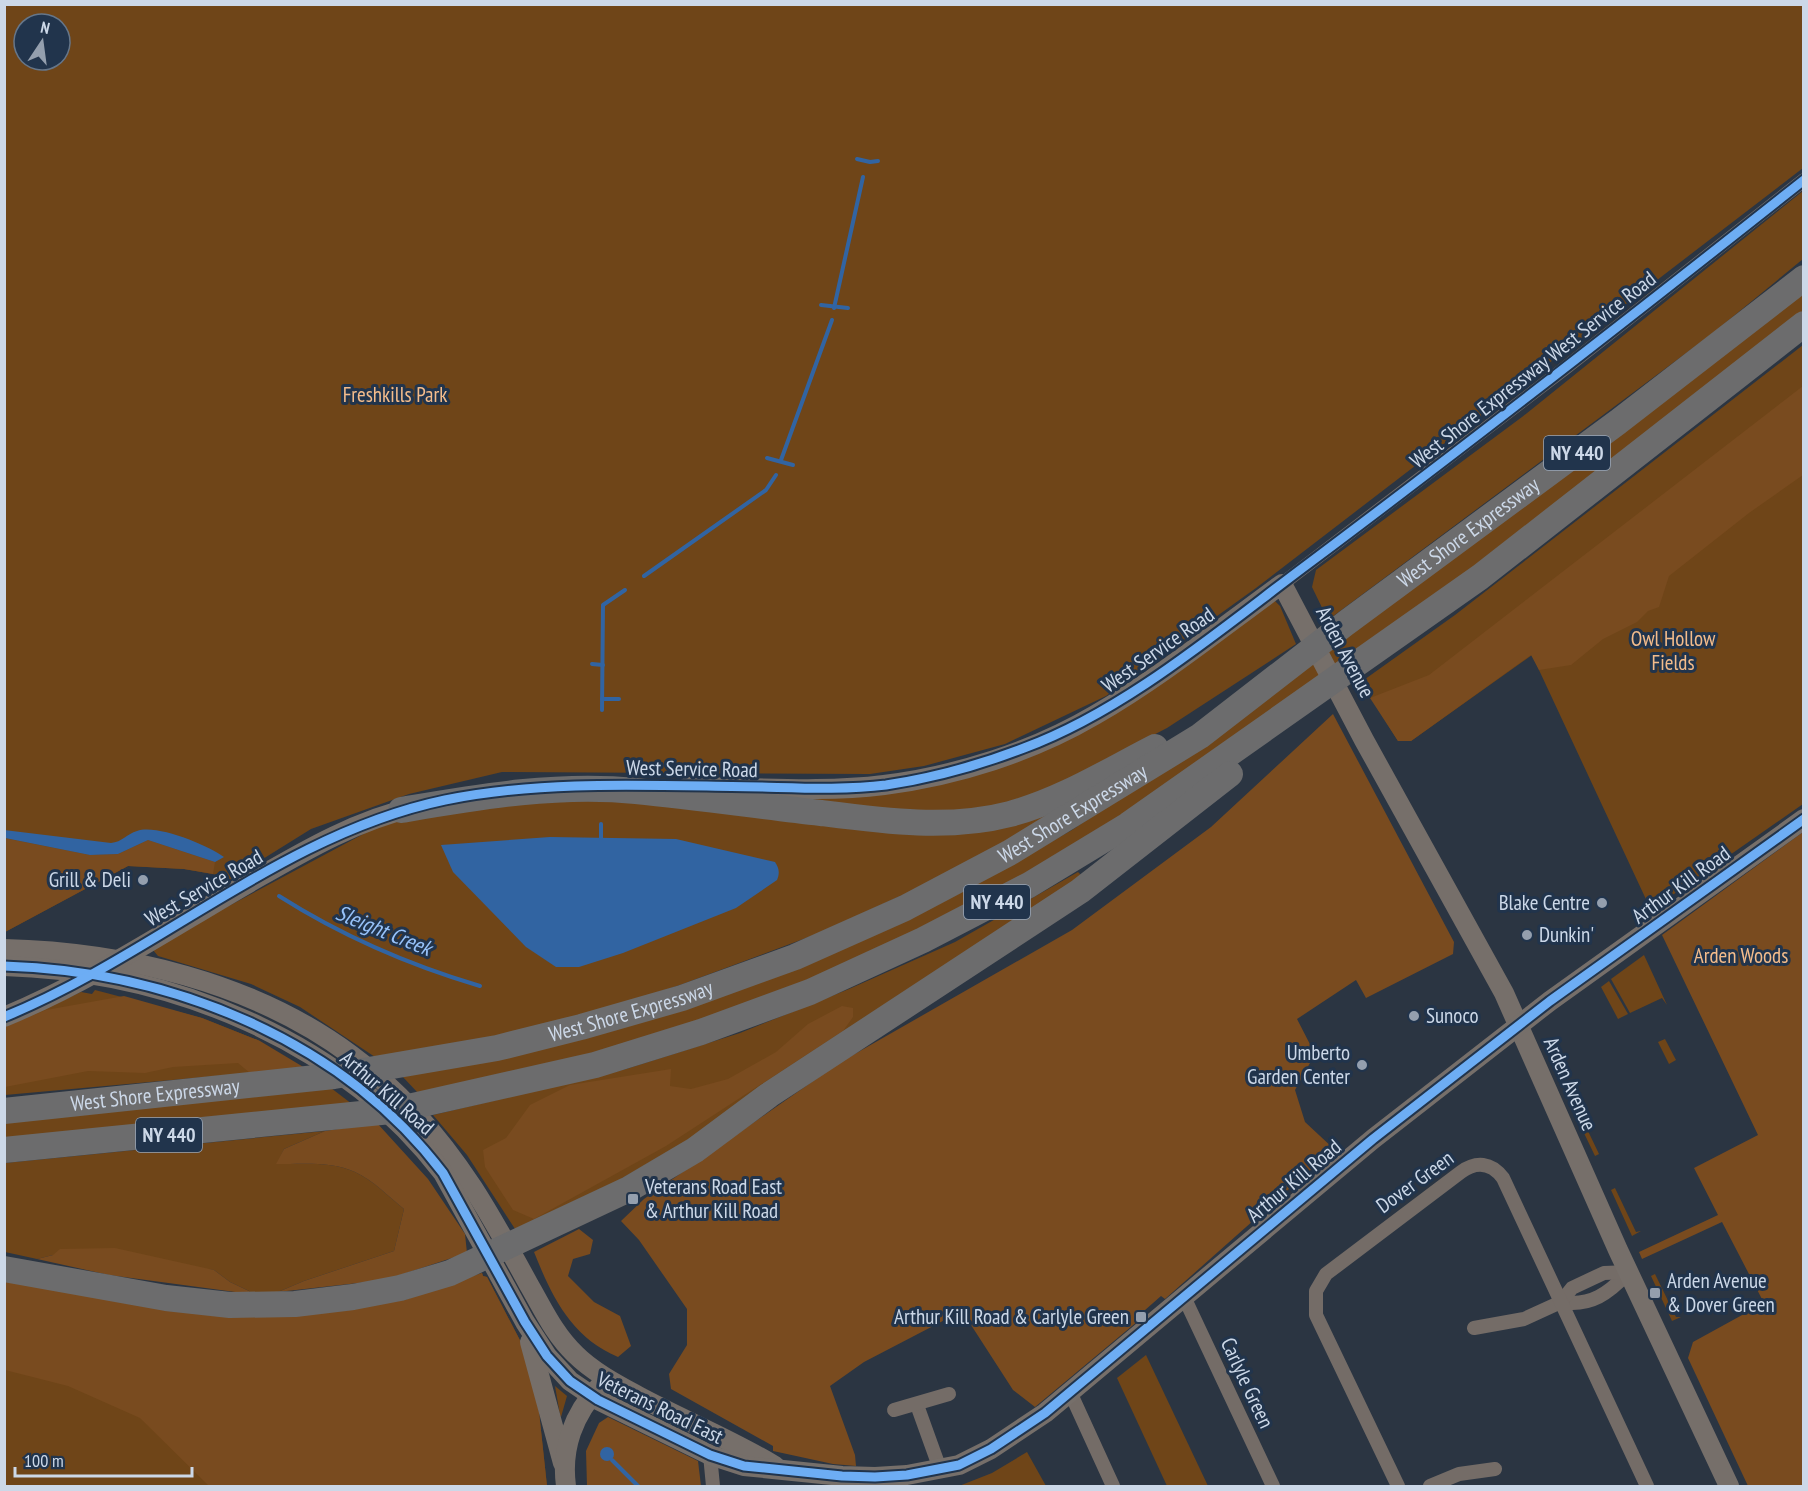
<svg xmlns="http://www.w3.org/2000/svg" width="1808" height="1491" font-family="'PT Sans Narrow',sans-serif">
<rect width="100%" height="100%" fill="#2b3542"/>
<!-- green -->
<g fill="#6f4518" fill-rule="evenodd">
<path d="M 5,5 L 1803,5 L 1803,168 L 1256,588 L 1106,696 L 1005,744 L 924,766 L 870,774 L 502,772 L 409,794 L 311,829 L 226,882 L 213,874 L 184,869 L 128,866 L 5,932 ZM 24,24 L 60,24 L 60,60 L 24,60 Z"/>
<path d="M 1803,191 L 1803,259 L 1713,333 L 1328,620 L 1312,587 L 1316,570 L 1522,417 Z"/>
<path d="M 1803,284 L 1803,313 L 1467,575 L 1079,848 L 850,967 L 586,1060 L 418,1093 L 402,1076 L 840,947 L 960,893 L 1072,830 L 1162,769 Z"/>
<path d="M 1803,345 L 1803,804 L 1651,910 L 1532,655 L 1411,741 L 1398,741 L 1361,682 L 1455,615 Z"/>
<path d="M 1275,601 L 1280,606 L 1296,644 L 1167,728 L 1039,794 L 988,813 L 816,806 L 789,793 L 1025,757 L 1265,603 Z"/>
<path d="M 591,797 L 830,819 L 1036,811 L 1052,816 L 931,882 L 822,932 L 680,985 L 564,1023 L 378,1059 L 300,1007 L 251,984 L 158,956 L 153,950 L 195,924 L 382,824 L 497,801 Z"/>
<path d="M 1078,872 L 1082,876 L 680,1145 L 607,1187 L 517,1232 L 467,1155 L 433,1115 L 626,1069 L 740,1033 L 849,989 L 955,942 Z"/>
<path d="M 1644,955 L 1667,1005 L 1662,998 L 1630,1013 L 1611,979 Z"/>
<path d="M 1609,981 L 1628,1014 L 1618,1019 L 1601,987 Z"/>
<path d="M 95,990 L 202,1018 L 260,1041 L 250,1073 L 5,1095 L 5,1027 L 81,992 L 92,994 Z"/>
<path d="M 1665,1039 L 1676,1060 L 1669,1064 L 1658,1042 Z"/>
<path d="M 331,1088 L 352,1104 L 5,1141 L 5,1120 Z"/>
<path d="M 1580,1102 L 1582,1105 L 1577,1108 L 1599,1154 L 1595,1156 L 1571,1106 Z"/>
<path d="M 325,1131 L 284,1149 L 277,1164 C 302,1164 332,1161 355,1172 C 373,1180 389,1197 404,1209 L 394,1251 L 304,1281 L 278,1292 L 250,1294 L 249,1291 L 230,1282 L 214,1270 L 53,1255 L 37,1259 L 5,1252 L 5,1163 Z"/>
<path d="M 1615,1188 L 1636,1232 L 1641,1231 L 1632,1236 L 1611,1190 Z"/>
<path d="M 482,1273 L 483,1276 L 487,1277 L 524,1348 L 539,1412 L 547,1486 L 5,1486 L 4,1275 L 323,1313 L 405,1300 Z"/>
<path d="M 1655,1274 L 1676,1317 L 1681,1317 L 1672,1321 L 1651,1276 Z"/>
<path d="M 1146,1355 L 1208,1486 L 1167,1486 L 1117,1378 Z"/>
<path d="M 555,1386 L 567,1396 L 561,1417 L 560,1415 Z"/>
<path d="M 1027,1452 L 1046,1486 L 959,1486 L 992,1473 Z"/>
</g>
<!-- forest -->
<g fill="#794b1f">
<path d="M 1803,386 L 1803,475 L 1749,513 L 1669,576 L 1659,607 L 1648,611 L 1637,622 L 1603,639 L 1571,665 L 1539,670 L 1531,655 L 1411,741 L 1398,741 L 1370,698 L 1429,675 Z"/>
<path d="M 1333,714 L 1454,942 L 1453,954 L 1366,998 L 1356,980 L 1297,1019 L 1315,1054 L 1295,1090 L 1305,1122 L 1334,1149 L 1165,1299 L 1161,1296 L 1136,1318 L 1138,1321 L 1035,1407 L 1013,1390 L 962,1311 L 864,1362 L 830,1386 L 855,1455 L 856,1466 L 833,1464 L 773,1451 L 773,1446 L 671,1389 L 669,1374 L 687,1345 L 687,1309 L 639,1240 L 621,1221 L 644,1199 L 839,1063 L 1072,930 L 1211,827 Z"/>
<path d="M 1803,832 L 1803,1486 L 1748,1486 L 1688,1358 L 1693,1342 L 1764,1303 L 1722,1222 L 1642,1259 L 1639,1252 L 1718,1215 L 1694,1168 L 1758,1135 L 1662,935 Z"/>
<path d="M 4,838 L 90,855 L 118,854 L 148,840 L 215,862 L 213,874 L 184,869 L 128,866 L 5,932 Z"/>
<path d="M 124,996 L 202,1018 L 260,1041 L 305,1068 L 250,1073 L 238,1063 L 173,1067 L 145,1073 L 88,1071 L 5,1087 L 5,1027 L 46,1010 Z"/>
<path d="M 842,1006 L 853,1008 L 853,1017 L 843,1031 L 666,1146 L 534,1219 L 513,1210 L 485,1167 L 483,1150 L 506,1138 L 530,1105 L 570,1085 L 671,1069 L 670,1086 L 691,1089 L 728,1079 L 776,1052 L 808,1024 Z"/>
<path d="M 377,1123 L 428,1179 L 465,1234 L 467,1253 L 385,1280 L 278,1292 L 304,1281 L 394,1251 L 404,1209 C 389,1197 373,1180 355,1172 C 332,1161 302,1164 276,1164 L 284,1149 L 325,1131 Z"/>
<path d="M 579,1229 L 593,1240 L 590,1254 L 573,1259 L 568,1276 L 594,1302 L 620,1316 L 631,1346 L 618,1357 C 571,1337 552,1297 534,1252 Z"/>
<path d="M 115,1248 L 214,1270 L 230,1282 L 249,1291 L 250,1294 L 109,1275 L 37,1259 L 53,1255 L 60,1249 Z"/>
<path d="M 482,1273 L 483,1276 L 487,1277 L 524,1348 L 539,1412 L 547,1486 L 209,1486 L 140,1418 L 68,1386 L 5,1370 L 4,1275 L 323,1313 L 405,1300 Z"/>
<path d="M 608,1417 L 698,1461 L 701,1486 L 587,1486 L 586,1451 L 599,1423 Z"/>
</g>
<!-- water -->
<g fill="#3164a2">
<path d="M 4,830 L 111,843 C 122,842 127,834 137,831 C 157,824 207,845 224,857 L 215,862 L 148,840 L 118,854 L 90,855 L 5,838 Z"/>
<path d="M 550,837 L 676,839 L 775,862 C 779,868 780,873 777,880 L 736,908 L 623,953 L 579,967 L 556,967 L 526,947 L 453,872 L 441,845 Z"/>
<circle cx="607" cy="1454" r="7"/>
</g>
<g fill="none" stroke-linecap="round" stroke-linejoin="round">
<!-- stream -->
<g stroke="#3164a2" stroke-width="4">
<path d="M 857,159 L 870,162 L 878,161"/>
<path d="M 821,305 L 848,308"/>
<path d="M 834,308 L 863,177"/>
<path d="M 767,458 L 793,465"/>
<path d="M 781,460 L 832,320"/>
<path d="M 644,576 L 766,490 L 776,475"/>
<path d="M 592,664 L 603,665"/>
<path d="M 602,699 L 619,699"/>
<path d="M 602,710 L 603,605 L 625,590"/>
<path d="M 601,838 L 601,824"/>
<path d="M 279,896 C 342,936 409,965 480,986"/>
<path d="M 612,1460 L 638,1486"/>
</g>
<!-- street -->
<g stroke="#746c67" stroke-width="14">
<path d="M 1282,584 L 1564,369 L 1804,180"/>
<path d="M 1184,1297 L 1273,1486"/>
<path d="M 1561,1302 C 1591,1307 1609,1293 1629,1272"/>
<path d="M 1474,1328 L 1524,1319 L 1561,1302 L 1572,1288 L 1604,1273 L 1629,1272"/>
<path d="M 1070,1392 L 1113,1486"/>
<path d="M 917,1405 L 940,1469"/>
<path d="M 894,1410 L 949,1394"/>
<path d="M 710,1455 L 713,1486"/>
<path d="M 1398,1486 L 1316,1315 L 1316,1291 L 1326,1274 L 1461,1172 C 1476,1161 1491,1162 1503,1178 L 1647,1486"/>
<path d="M 1430,1486 L 1459,1474 L 1495,1469"/>
</g>
<!-- secondary -->
<g stroke="#766f6a" stroke-width="20">
<path d="M 688,787 C 753,787 820,793 884,785 C 956,776 1032,752 1095,715 C 1161,677 1221,628 1282,584 L 1364,740 L 1504,993 L 1618,1250 L 1729,1486"/>
<path d="M 4,949 C 124,952 253,982 351,1055 C 399,1090 440,1138 473,1188 C 493,1219 511,1252 529,1285 C 543,1309 554,1334 575,1354 C 593,1372 618,1385 640,1397 C 685,1421 732,1440 775,1466"/>
<path d="M 4,966 C 170,971 341,1039 443,1173 L 525,1322 L 547,1356 L 570,1381 L 598,1400 L 710,1455 L 744,1466 L 842,1476 L 875,1477 L 907,1475 L 959,1465 L 991,1449 L 1045,1413 L 1373,1139 L 1550,1001 L 1804,819"/>
<path d="M 4,1017 C 89,982 166,931 245,885 C 299,854 353,821 415,807"/>
<path d="M 530,1342 L 563,1463"/>
<path d="M 566,1486 C 561,1449 573,1414 600,1386"/>
</g>
<!-- highway -->
<g stroke="#6c6c6d" stroke-width="26">
<path d="M 401,810 C 478,797 557,783 636,791 C 698,797 759,806 821,813 C 883,821 949,830 1010,814 C 1062,800 1108,771 1155,747"/>
<path id="s1" d="M 4,1111 L 334,1076 L 497,1048 L 581,1027 L 682,998 L 795,957 L 905,908 L 1009,853 L 1200,736 L 1346,623 L 1618,422 L 1804,278"/>
<path d="M 4,1150 L 391,1111 L 595,1065 L 701,1032 L 810,992 L 923,940 L 1029,885 L 1128,825 L 1480,577 L 1804,324"/>
<path d="M 4,1269 L 166,1298 L 230,1305 L 295,1304 L 353,1297 L 400,1288 L 450,1273 L 629,1189 L 695,1150 L 769,1095 L 1080,891 L 1230,774"/>
</g>
<defs>
<g id="cycleway">
<path d="M 4,966 C 170,971 341,1039 443,1173 L 525,1322 L 547,1356 L 570,1381 L 598,1400 L 710,1455 L 744,1466 L 842,1476 L 875,1477 L 907,1475 L 959,1465 L 991,1449 L 1045,1413 L 1373,1139 L 1550,1001 L 1804,819"/>
<path d="M 4,1017 C 156,955 282,834 445,800 C 549,779 657,786 762,787 C 803,788 845,790 886,785 C 933,778 980,765 1024,748 C 1125,711 1222,628 1308,564 C 1475,439 1640,310 1804,180"/>
</g>
</defs>
<!-- cycleway casing -->
<use href="#cycleway" stroke="#21344c" stroke-width="13"/>
<!-- cycleway -->
<use href="#cycleway" stroke="#6dadf4" stroke-width="9"/>
</g>
<!-- markers -->
<g fill="#949fae" stroke="#21344c" stroke-width="2">
<circle cx="143" cy="880" r="6"/>
<circle cx="1602" cy="903" r="6"/>
<circle cx="1527" cy="935" r="6"/>
<circle cx="1414" cy="1016" r="6"/>
<circle cx="1362" cy="1065" r="6"/>
<rect x="627" y="1193" width="12" height="12" rx="3"/>
<rect x="1649" y="1287" width="12" height="12" rx="3"/>
<rect x="1135" y="1311" width="12" height="12" rx="3"/>
</g>
<g text-anchor="middle" stroke-width="6" stroke-linejoin="round" paint-order="stroke">
<!-- shield labels -->
<g fill="#21344c" stroke="#99a7b9" stroke-width="1.5">
<rect x="1544" y="436" width="66" height="34" rx="4.5"/>
<rect x="964" y="885" width="66" height="34" rx="4.5"/>
<rect x="136" y="1118" width="66" height="34" rx="4.5"/>
</g>
<g font-size="20" font-weight="bold" fill="#ccd8e8">
<text x="1577" y="460">NY 440</text>
<text x="997" y="909">NY 440</text>
<text x="169" y="1142">NY 440</text>
</g>
<!-- street labels -->
<g font-size="21" fill="#ccd8e8" stroke="#21344c">
<text transform="translate(1533 370) rotate(-38)" y="7">West Shore Expressway West Service Road</text>
<text dy="7" stroke="none"><textPath href="#s1" startOffset="1608">West Shore Expressway</textPath></text>
<text transform="translate(1158 650) rotate(-35)" y="7">West Service Road</text>
<text transform="translate(1345 652) rotate(62)" y="7">Arden Avenue</text>
<text transform="translate(692 769) rotate(1)" y="7">West Service Road</text>
<text dy="7" stroke="none"><textPath href="#s1" startOffset="1122">West Shore Expressway</textPath></text>
<text transform="translate(1681 885) rotate(-36)" y="7">Arthur Kill Road</text>
<text transform="translate(204 888) rotate(-30)" y="7">West Service Road</text>
<text dy="7" stroke="none"><textPath href="#s1" startOffset="636">West Shore Expressway</textPath></text>
<text transform="translate(1570 1084) rotate(66)" y="7">Arden Avenue</text>
<text transform="translate(387 1093) rotate(41)" y="7">Arthur Kill Road</text>
<text dy="7" stroke="none"><textPath href="#s1" startOffset="152">West Shore Expressway</textPath></text>
<text transform="translate(1294 1181) rotate(-40)" y="7">Arthur Kill Road</text>
<text transform="translate(1415 1182) rotate(-36)" y="7">Dover Green</text>
<text transform="translate(1247 1383) rotate(65)" y="7">Carlyle Green</text>
<text transform="translate(660 1408) rotate(26)" y="7">Veterans Road East</text>
</g>
<!-- park labels -->
<g font-size="21" fill="#f4bc8b" stroke="#21344c">
<text x="395" y="402">Freshkills Park</text>
<text x="1673" y="646">Owl Hollow<tspan x="1673" dy="24">Fields</tspan></text>
<text x="1741" y="963">Arden Woods</text>
</g>
<!-- poi labels -->
<g font-size="21" fill="#ccd8e8" stroke="#21344c" text-anchor="end">
<text x="131" y="887">Grill &amp; Deli</text>
<text x="1590" y="910">Blake Centre</text>
<text x="1539" y="942" text-anchor="start">Dunkin'</text>
<text x="1426" y="1023" text-anchor="start">Sunoco</text>
<text x="1350" y="1060">Umberto<tspan x="1350" dy="24">Garden Center</tspan></text>
<text x="645" y="1194" text-anchor="start">Veterans Road East<tspan x="645" dy="24">&amp; Arthur Kill Road</tspan></text>
<text x="1667" y="1288" text-anchor="start">Arden Avenue<tspan x="1667" dy="24">&amp; Dover Green</tspan></text>
<text x="1129" y="1324">Arthur Kill Road &amp; Carlyle Green</text>
</g>
<!-- water labels -->
<g font-size="22" font-style="italic" fill="#97c2f9" stroke="#21344c">
<text transform="translate(384 930) rotate(22)" y="8">Sleight Creek</text>
</g>
</g>
<!-- border -->
<rect width="1808" height="1491" fill="none" stroke="#ccd8e8" stroke-width="12"/>
<!-- north arrow -->
<g transform="translate(42 42) rotate(13)"><circle r="28" fill="#21344c" stroke="#65768a" stroke-width="1.5"/>
<path d="M0-4.5L10 22L0 15L-10 22Z" fill="#949fae"/>
<text y="-9" font-size="16" font-weight="bold" text-anchor="middle" fill="#ccd8e8">N</text>
</g>
<!-- scale -->
<path d="M15 1467v9h177v-9" fill="none" stroke="#ccd8e8" stroke-width="3"/>
<text x="24" y="1467" font-size="18" fill="#ccd8e8" stroke="#21344c" stroke-width="4.5" paint-order="stroke">100 m</text>
</svg>
